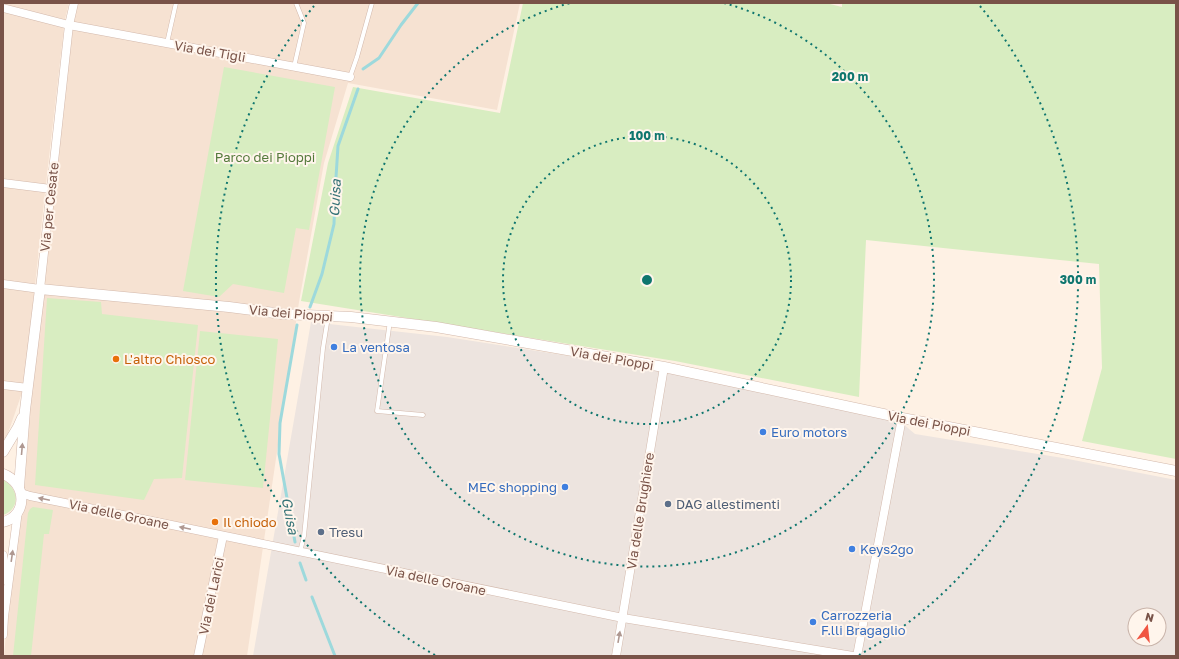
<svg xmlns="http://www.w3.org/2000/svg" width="1179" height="659" font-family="'Golos Text',sans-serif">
<rect width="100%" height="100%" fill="#fef1e4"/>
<!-- residential -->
<g fill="#f6e2d2">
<path d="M 3,3 L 69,3 L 65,19 L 46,183 L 24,387 L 7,436 L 3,440 Z"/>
<path d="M 76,3 L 520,3 L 497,110 L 348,83 L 324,163 L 299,302 L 247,656 L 4,656 L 19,486 L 71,29 Z"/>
</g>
<!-- industrial -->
<path fill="#ede4df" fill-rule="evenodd" d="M 311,322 L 447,337 L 647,368 L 902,423 L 915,434 L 1063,458 L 1176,480 L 1176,656 L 253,656 ZM 1135,615 L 1159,615 L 1159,639 L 1135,639 Z"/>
<!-- green -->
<g fill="#d8edc1">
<path d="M 523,3 L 826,3 L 842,7 L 842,3 L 1176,3 L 1176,459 L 1082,441 L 1102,368 L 1099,264 L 866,240 L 859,397 L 675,361 L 301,301 L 328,163 L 353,87 L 500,113 Z"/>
<path d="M 224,67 L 335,87 L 309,230 L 296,228 L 284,293 L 233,284 L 219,297 L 183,291 Z"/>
<path d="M 47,298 L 101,302 L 102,314 L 198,325 L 182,478 L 154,479 L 144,500 L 35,485 Z"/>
<path d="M 200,331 L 278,339 L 263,488 L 185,480 Z"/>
<path d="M 3,480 C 19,488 21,509 3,515 Z"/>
<path d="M 33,507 L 53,510 L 49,534 L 44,534 L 31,656 L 13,656 L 28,513 L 30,509 Z"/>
</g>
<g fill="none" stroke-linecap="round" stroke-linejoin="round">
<!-- stream -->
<g stroke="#9dd9dc" stroke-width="3">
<path d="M 363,69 L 379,58 L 401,25 L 418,3"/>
<path d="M 310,307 L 322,274 L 334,224 L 335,193 L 338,146 L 358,89"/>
<path d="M 295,542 L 279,454 L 280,423 L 297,325"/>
<path d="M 300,563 L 306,580"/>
<path d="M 312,597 L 335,656"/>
</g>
<defs>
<g id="service">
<path d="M 167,43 L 176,3"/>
<path d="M 294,67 L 304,23 L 296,3"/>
<path d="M 350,77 L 357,57 L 372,3"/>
<path d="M 390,321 L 377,411 L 423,415"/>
<path d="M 300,552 L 304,536 L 323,348 L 328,317"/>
</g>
<g id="minor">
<path d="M 3,8 L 69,25 L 350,77"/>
<path d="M 3,183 L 51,189"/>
<path d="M 3,284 L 40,289 L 69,25 L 74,3"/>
<path d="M 3,385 L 28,388"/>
<path d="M 21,493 L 30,496 L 60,502 L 623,618 L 853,656"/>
<path d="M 3,555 L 5,566 L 5,580"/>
<path d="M 3,635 L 4,617 L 18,511"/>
<path d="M 198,656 L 223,536"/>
<path d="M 616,656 L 664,367"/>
<path d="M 857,656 L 902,418"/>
</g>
<g id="tertiary">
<path d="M 3,452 L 18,427 L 22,418"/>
<path d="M 3,474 C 27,483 28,516 3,522"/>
<path d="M 19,487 L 25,410 L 40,289 L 229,307 L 282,314 L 351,317 L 436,327 L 664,367 L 902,418 L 1176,471"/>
</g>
</defs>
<!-- service casing -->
<use href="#service" stroke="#d3b9ac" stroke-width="5"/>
<!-- minor casing -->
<use href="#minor" stroke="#d3b9ac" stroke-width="9"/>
<!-- tertiary casing -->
<use href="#tertiary" stroke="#d3b9ac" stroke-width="11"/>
<!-- service -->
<use href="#service" stroke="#fff" stroke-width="4"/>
<!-- minor -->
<use href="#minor" stroke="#fff" stroke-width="8"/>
<!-- tertiary -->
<use href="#tertiary" stroke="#fff" stroke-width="10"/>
</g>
<!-- one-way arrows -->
<defs><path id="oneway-solid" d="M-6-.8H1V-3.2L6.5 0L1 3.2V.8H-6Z"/></defs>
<g fill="#af9891">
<use href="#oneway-solid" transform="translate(22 449) rotate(-85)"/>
<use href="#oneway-solid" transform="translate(44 499) rotate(-168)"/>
<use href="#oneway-solid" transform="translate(185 528) rotate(-168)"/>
<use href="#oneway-solid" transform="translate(12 556) rotate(-82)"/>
<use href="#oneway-solid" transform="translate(619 637) rotate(-80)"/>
</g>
<!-- distance rings -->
<g fill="none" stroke="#0f766e" stroke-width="2" stroke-dasharray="2 4">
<circle cx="647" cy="280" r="144"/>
<path d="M724 3A287 287 0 1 1 570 3"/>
<path d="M435 655A431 431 0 0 1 314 6M980 6A431 431 0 0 1 859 655"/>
</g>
<!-- markers -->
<g fill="#3f7fe0" stroke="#fff5ec" stroke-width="1.5">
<circle cx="334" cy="347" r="4"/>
<circle cx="763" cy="432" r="4"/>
<circle cx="565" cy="487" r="4"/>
<circle cx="852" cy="549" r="4"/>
<circle cx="813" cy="622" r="4"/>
</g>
<g fill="#e8710a" stroke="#fff5ec" stroke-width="1.5">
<circle cx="116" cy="359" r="4"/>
<circle cx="215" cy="522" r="4"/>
</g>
<g fill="#5c6f8a" stroke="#fff5ec" stroke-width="1.5">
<circle cx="668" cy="504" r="4"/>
<circle cx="321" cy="532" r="4"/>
</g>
<g text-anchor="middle" stroke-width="4" stroke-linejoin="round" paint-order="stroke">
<!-- street labels -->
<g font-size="13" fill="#795348" stroke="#fff5ec">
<text transform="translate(210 51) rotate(10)" y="5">Via dei Tigli</text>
<text transform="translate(49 207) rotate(-84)" y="5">Via per Cesate</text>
<text transform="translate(291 313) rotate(5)" y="5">Via dei Pioppi</text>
<text transform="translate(612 358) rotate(10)" y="5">Via dei Pioppi</text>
<text transform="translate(929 423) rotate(11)" y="5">Via dei Pioppi</text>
<text transform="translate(640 511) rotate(-81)" y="5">Via delle Brughiere</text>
<text transform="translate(119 514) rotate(12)" y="5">Via delle Groane</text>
<text transform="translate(436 580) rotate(12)" y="5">Via delle Groane</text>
<text transform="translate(211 596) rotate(-78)" y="5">Via dei Larici</text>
</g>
<!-- park labels -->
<g font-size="13" fill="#557a3c" stroke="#fff5ec">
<text x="265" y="162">Parco dei Pioppi</text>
</g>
<!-- shop labels -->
<g font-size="13" fill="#366cbe" stroke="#fff5ec" text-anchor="start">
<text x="342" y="352">La ventosa</text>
<text x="771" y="437">Euro motors</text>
<text x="557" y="492" text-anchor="end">MEC shopping</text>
<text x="860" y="554">Keys2go</text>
<text x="821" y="620">Carrozzeria<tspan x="821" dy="15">F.lli Bragaglio</tspan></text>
</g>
<!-- food labels -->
<g font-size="13" fill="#c56008" stroke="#fff5ec" text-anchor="start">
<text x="124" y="364">L'altro Chiosco</text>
<text x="223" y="527">Il chiodo</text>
</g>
<!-- service labels -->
<g font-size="13" fill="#4e5e75" stroke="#fff5ec" text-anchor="start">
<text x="676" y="509">DAG allestimenti</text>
<text x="329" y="537">Tresu</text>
</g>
<!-- water labels -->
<g font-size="14" font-style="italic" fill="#377478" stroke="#fff5ec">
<text transform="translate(335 198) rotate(-87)" y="5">Guisa</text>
<text transform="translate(290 516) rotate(79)" y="5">Guisa</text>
</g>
</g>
<circle cx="647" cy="280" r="6" fill="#0f766e" stroke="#fff5ec" stroke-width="2"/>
<g font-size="12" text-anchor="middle" font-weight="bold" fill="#0f766e" stroke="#fff5ec" stroke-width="4" stroke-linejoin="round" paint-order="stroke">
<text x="850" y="81">200 m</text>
<text x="647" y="140">100 m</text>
<text x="1078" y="284">300 m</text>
</g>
<!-- border -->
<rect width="1179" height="659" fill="none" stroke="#795348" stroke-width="8"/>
<!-- north arrow -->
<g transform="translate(1147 627) rotate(15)"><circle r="19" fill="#fff5ec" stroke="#c9b4aa"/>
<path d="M0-3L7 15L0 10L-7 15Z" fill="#f05441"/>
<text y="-6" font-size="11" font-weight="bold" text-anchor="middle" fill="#795348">N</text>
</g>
</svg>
